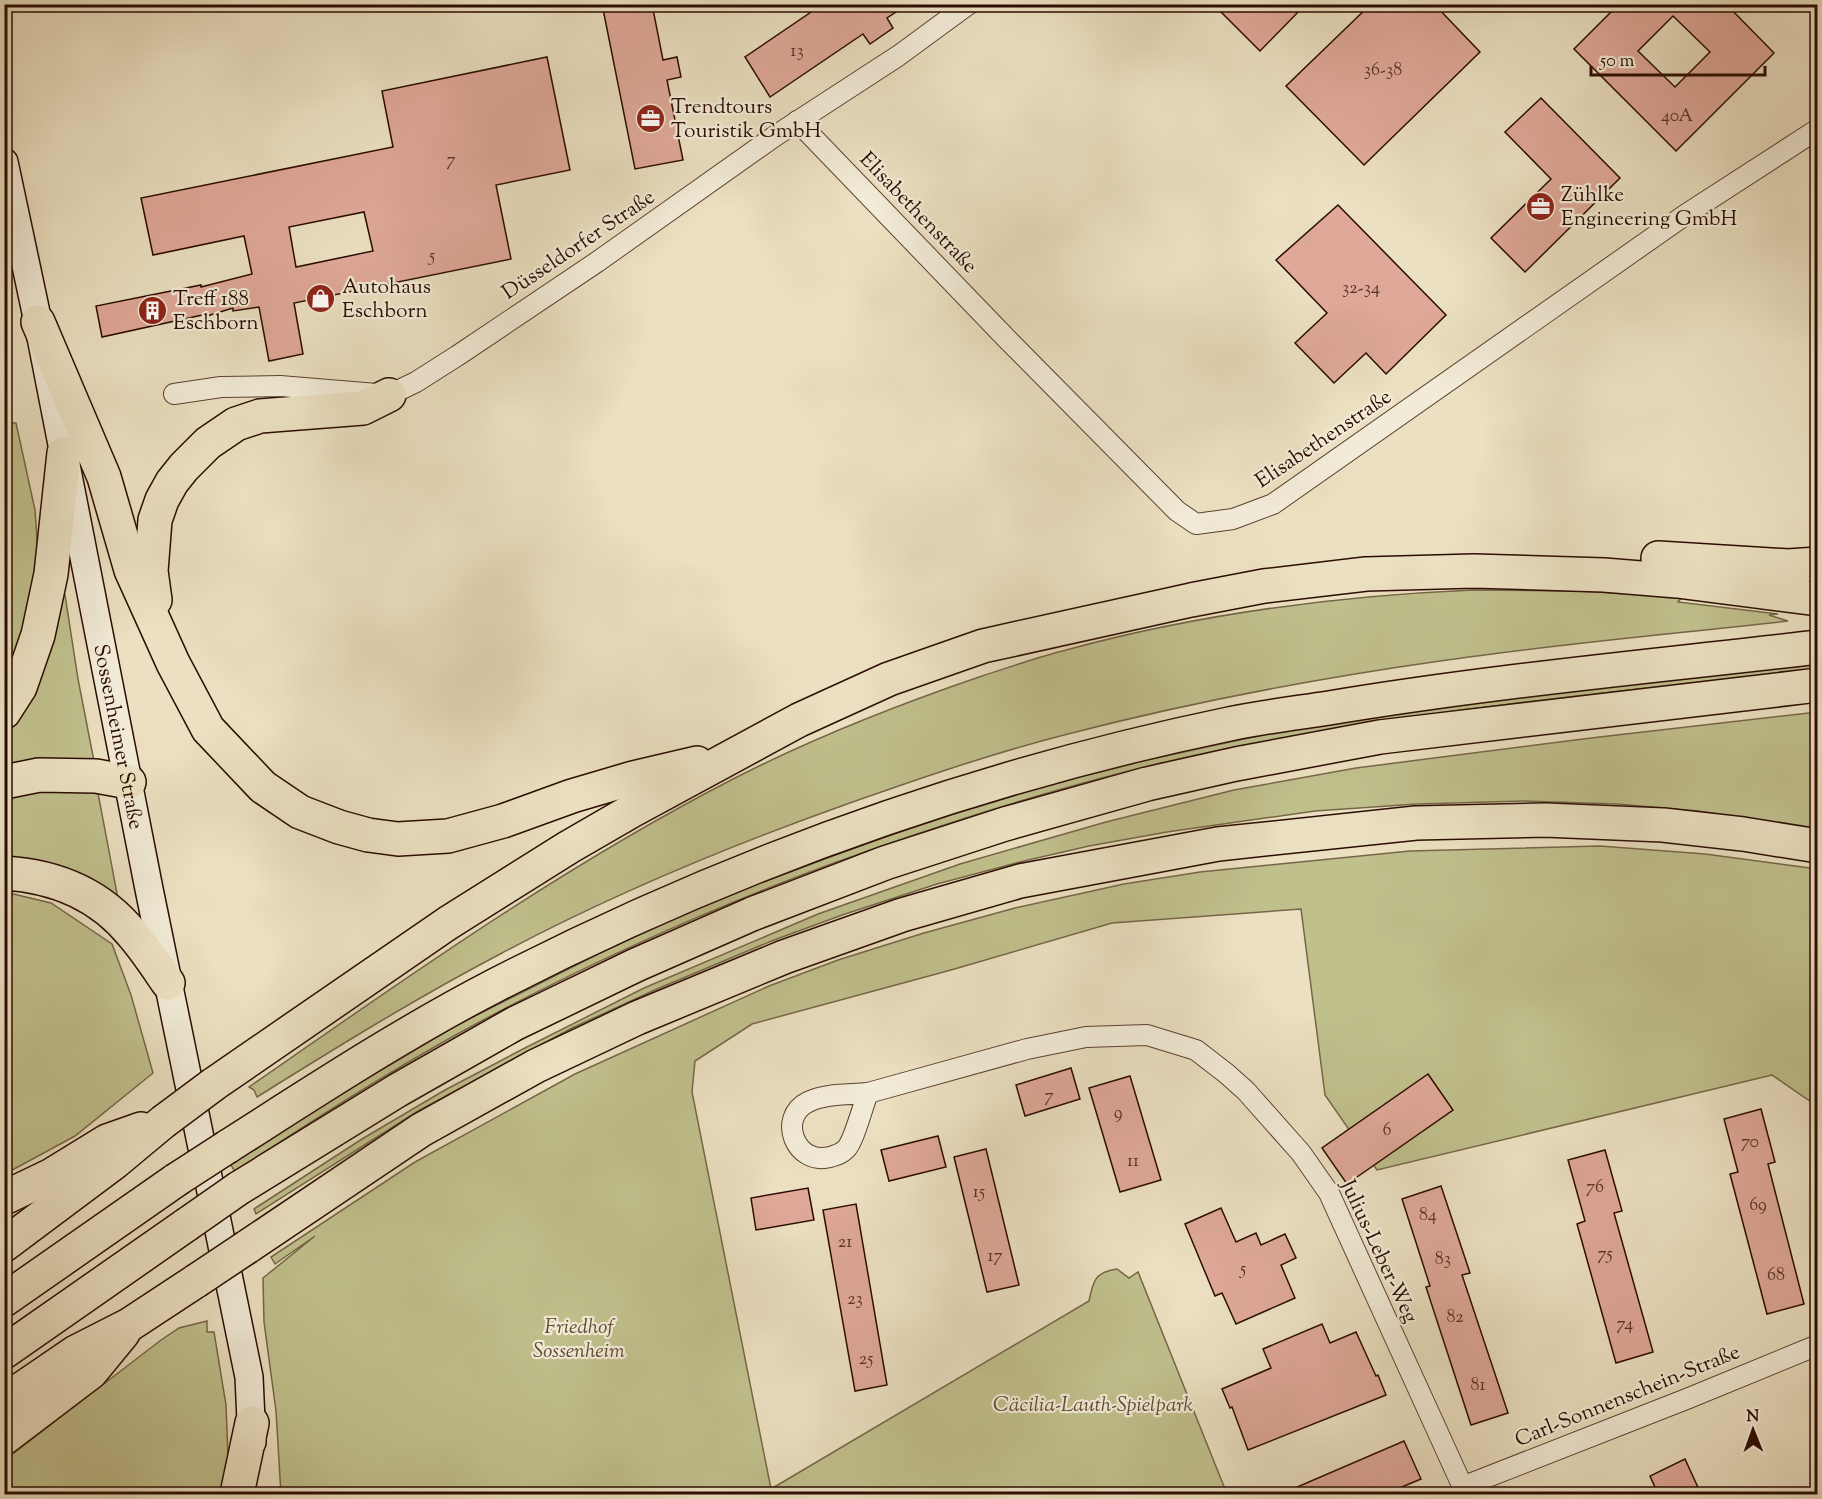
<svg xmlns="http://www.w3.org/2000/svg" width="1822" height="1499" font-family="'Sorts Mill Goudy',serif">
<rect width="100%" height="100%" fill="#ebe0c1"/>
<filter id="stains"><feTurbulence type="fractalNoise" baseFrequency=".00333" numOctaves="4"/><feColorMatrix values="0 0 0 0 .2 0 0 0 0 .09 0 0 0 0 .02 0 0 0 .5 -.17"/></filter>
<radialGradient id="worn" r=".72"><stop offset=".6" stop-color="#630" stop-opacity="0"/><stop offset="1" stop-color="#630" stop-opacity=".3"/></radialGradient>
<!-- green -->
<g fill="#c0c08d" stroke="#766648" stroke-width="1.5">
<path d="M 4,396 L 9,423 L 16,423 L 35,510 L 39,568 L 33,611 L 4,686 Z"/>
<path d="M 1473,590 L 1579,591 L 1682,597 L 1678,602 L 1778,614 L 1769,615 L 1788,621 C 1672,634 1555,644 1440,661 C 1313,679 1187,703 1064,735 C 990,754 918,779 847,804 C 729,846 613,894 502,953 C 418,997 337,1047 257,1097 L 254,1090 L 249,1087 C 406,978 562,867 733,779 C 813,738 897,705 982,676 C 1010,667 1038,657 1066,650 C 1198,614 1336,596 1473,590 Z"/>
<path d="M 58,595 L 65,595 L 78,679 L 94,761 L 5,770 L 5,729 L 23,703 Z"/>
<path d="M 1817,661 L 1817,669 C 1599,694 1380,713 1166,762 C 1080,782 997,807 914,835 C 767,884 624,945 487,1018 C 400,1064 317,1117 235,1172 L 230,1163 L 309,1113 L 455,1026 L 600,953 L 671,920 L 767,880 L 874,841 L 985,802 L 1119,766 L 1291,729 L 1422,707 Z"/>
<path d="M 1817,712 L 1817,830 L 1698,811 L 1617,804 L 1524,801 L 1417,804 L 1315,811 L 1167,832 L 1089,846 L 1024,861 L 937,884 L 845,914 L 774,940 L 657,989 L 572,1028 L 418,1111 L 256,1214 L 254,1209 L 362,1139 L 445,1090 L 521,1050 L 644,988 L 818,914 L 960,864 L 1106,822 L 1234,790 L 1356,768 L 1591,738 Z"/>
<path d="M 73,784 L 98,793 L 119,904 L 5,862 L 5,794 Z"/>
<path d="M 1600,846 L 1705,854 L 1817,869 L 1817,1106 L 1772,1075 L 1377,1170 L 1325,1095 L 1301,909 L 1112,923 L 951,970 L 752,1024 L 695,1061 L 692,1092 L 771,1489 L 1089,1301 C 1093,1281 1095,1272 1117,1269 L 1129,1278 L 1138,1272 L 1227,1494 L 281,1494 L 276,1411 L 264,1322 L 263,1278 L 315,1236 L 275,1264 L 271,1257 L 415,1162 L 575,1074 L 769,986 L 838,960 L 924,933 L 1015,908 L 1124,884 L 1200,872 L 1410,851 Z"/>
<path d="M 5,892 L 51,903 L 112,944 L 131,995 L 153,1073 L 75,1136 L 5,1174 Z"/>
<path d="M 207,1321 L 207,1332 L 214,1332 L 226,1405 L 228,1455 L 223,1494 L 5,1494 L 5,1460 L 161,1340 L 179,1328 Z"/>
</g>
<!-- building -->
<g fill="#dfa898" stroke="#2b0c02" stroke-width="1.5" fill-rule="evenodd">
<path d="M 602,4 L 652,4 L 663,60 L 677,57 L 681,77 L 667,80 L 683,160 L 635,169 Z"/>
<path d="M 823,4 L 908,4 L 887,18 L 893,28 L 870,44 L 863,34 L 770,97 L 745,57 Z"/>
<path d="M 1213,4 L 1306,4 L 1260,51 Z"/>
<path d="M 1371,4 L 1434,4 L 1480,52 L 1364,165 L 1286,86 Z"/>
<path d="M 1619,4 L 1726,4 L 1774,53 L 1676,151 L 1574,49 ZM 1673,16 L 1710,52 L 1675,87 L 1638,51 Z"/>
<path d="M 547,57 L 570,170 L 496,185 L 511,259 L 294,303 L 303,354 L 269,361 L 259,307 L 233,311 L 233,308 L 207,316 L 207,314 L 102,337 L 96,306 L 201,285 L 201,287 L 252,274 L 244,236 L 153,255 L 141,198 L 393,147 L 382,91 ZM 364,212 L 373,251 L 296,267 L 289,227 Z"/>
<path d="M 1541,98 L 1620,178 L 1525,272 L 1491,238 L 1551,179 L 1505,132 Z"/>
<path d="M 1338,205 L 1446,315 L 1386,374 L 1366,353 L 1334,383 L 1295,343 L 1327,313 L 1276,260 Z"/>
<path d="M 1071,1068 L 1080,1099 L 1025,1116 L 1016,1085 Z"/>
<path d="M 1428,1074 L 1453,1110 L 1347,1184 L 1322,1148 Z"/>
<path d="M 1130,1076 L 1161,1180 L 1120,1192 L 1089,1088 Z"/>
<path d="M 1761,1109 L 1775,1162 L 1768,1164 L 1804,1304 L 1767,1314 L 1730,1174 L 1738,1172 L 1724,1119 Z"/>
<path d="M 938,1136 L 946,1167 L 889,1181 L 881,1150 Z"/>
<path d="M 986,1149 L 1019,1285 L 987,1292 L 954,1157 Z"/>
<path d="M 1605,1150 L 1622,1211 L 1614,1213 L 1653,1352 L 1616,1363 L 1577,1224 L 1585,1221 L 1568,1160 Z"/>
<path d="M 1441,1186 L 1470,1273 L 1462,1275 L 1508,1413 L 1471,1425 L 1426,1287 L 1430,1286 L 1402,1199 Z"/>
<path d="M 808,1188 L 814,1220 L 756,1230 L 751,1198 Z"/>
<path d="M 856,1204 L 887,1385 L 855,1391 L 823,1210 Z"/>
<path d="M 1221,1208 L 1236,1242 L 1256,1233 L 1261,1245 L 1285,1234 L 1296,1258 L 1281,1265 L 1295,1298 L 1236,1324 L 1222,1293 L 1215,1296 L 1185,1224 Z"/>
<path d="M 1322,1324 L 1330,1343 L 1356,1332 L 1376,1376 L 1378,1375 L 1386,1395 L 1248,1450 L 1232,1407 L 1230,1408 L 1222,1389 L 1271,1368 L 1263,1349 Z"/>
<path d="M 1404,1441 L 1421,1479 L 1385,1494 L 1281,1494 Z"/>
<path d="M 1685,1459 L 1701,1494 L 1658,1494 L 1650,1476 Z"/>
</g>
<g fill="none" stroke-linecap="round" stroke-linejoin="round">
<defs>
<g id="street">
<path d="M 797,121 L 1005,337 L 1177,511 L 1196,524 L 1233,519 L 1273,504 L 1685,215 L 1818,129"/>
<path d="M 174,394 L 221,387 L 280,386 L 389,395 L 416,382 L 457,356 L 597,262 L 775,136 L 898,56 L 969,4"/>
<path d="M 868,1093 L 1027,1049 L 1086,1037 L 1147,1035 L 1196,1050 L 1227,1074 L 1246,1091 L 1301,1153 L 1329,1193 L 1466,1494"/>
<path d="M 868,1093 C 863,1105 854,1141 846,1149 C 841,1154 837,1155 830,1157 C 795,1166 777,1117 808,1102 C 826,1093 849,1095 868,1093 Z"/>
<path d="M 1462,1487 L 1689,1398 L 1818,1345"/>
</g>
<g id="secondary">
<path id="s1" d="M 4,162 L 38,322 L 149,889 L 249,1377 L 252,1442"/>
</g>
<g id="highway">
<path d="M 38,322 L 104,477 L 131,570 L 173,663 L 208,729 L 263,787 L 300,812 L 339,827 L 368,835 L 398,839 L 448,836 L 503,821 L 572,796 L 633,778 L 697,763"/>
<path d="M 1658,558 L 1788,566 L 1818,564"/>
<path d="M 155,600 L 151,571 L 155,520 L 162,500 L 172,482 L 184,467 L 208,443 L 236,424 L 260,416 L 363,408 L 389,395"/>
<path d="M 4,712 L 20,687 L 38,635 L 51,574 L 64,453"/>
<path d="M 4,782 L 39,775 L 96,776 L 129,782"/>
<path d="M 4,873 C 56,876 100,894 133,935 C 146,950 157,967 168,983"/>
<path d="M 214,1084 L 448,923 L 569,847 L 633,810 L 799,720 L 889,679 L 983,646 L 1191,600 L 1264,586 L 1366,574 L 1474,571 L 1604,575 L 1677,581 L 1818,599"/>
<path d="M 227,1147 C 315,1091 403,1033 496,985 C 727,866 974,777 1229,724 C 1262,717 1296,713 1329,708 C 1491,681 1655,666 1818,647"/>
<path d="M 239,1188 L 398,1090 L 514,1024 L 636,965 L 752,914 L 885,863 L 1005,824 L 1147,784 L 1236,764 L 1380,737 L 1818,685"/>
<path d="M 4,1198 L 50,1176 L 107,1141 L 141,1129"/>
<path d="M 4,1245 L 115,1162 L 163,1122"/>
<path d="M 247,1247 L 421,1130 L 536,1066 L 637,1018 L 784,957 L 902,915 L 1020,881 L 1218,844 L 1416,823 L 1545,820 L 1663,825 L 1743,834 L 1818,846"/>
<path d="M 4,1300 L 176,1180"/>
<path d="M 4,1352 L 186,1225"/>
<path d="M 4,1401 L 76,1352 L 129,1325 L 196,1281"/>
<path d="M 4,1438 L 91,1372 L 123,1333"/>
<path d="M 237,1494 L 252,1423"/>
</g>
</defs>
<!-- street casing -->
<use href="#street" stroke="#5b4132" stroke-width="22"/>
<!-- secondary casing -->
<use href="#secondary" stroke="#2b0c02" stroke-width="30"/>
<!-- highway casing -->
<use href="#highway" stroke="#2b0c02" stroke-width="36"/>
<!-- street -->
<use href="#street" stroke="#f2ebd7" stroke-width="20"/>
<!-- secondary -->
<use href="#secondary" stroke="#f2ebd7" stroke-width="27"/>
<!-- highway -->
<use href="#highway" stroke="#ebe0c1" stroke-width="33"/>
<defs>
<g id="highway-bridge">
<path d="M 163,1122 L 214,1084"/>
<path d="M 176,1180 L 227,1147"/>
<path d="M 186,1225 L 239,1188"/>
<path d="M 196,1281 L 247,1247"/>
</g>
</defs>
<!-- highway-bridge casing -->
<use href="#highway-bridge" stroke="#2b0c02" stroke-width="36" stroke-linecap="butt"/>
<!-- highway-bridge -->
<use href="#highway-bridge" stroke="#ebe0c1" stroke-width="33"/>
</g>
<!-- icons -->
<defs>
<symbol id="office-disc" viewBox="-11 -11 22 22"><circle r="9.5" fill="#8f2418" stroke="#f2ebd7"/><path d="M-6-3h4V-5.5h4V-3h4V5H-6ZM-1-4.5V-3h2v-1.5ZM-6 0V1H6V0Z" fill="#fff"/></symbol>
<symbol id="shop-disc" viewBox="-11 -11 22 22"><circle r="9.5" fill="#8f2418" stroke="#f2ebd7"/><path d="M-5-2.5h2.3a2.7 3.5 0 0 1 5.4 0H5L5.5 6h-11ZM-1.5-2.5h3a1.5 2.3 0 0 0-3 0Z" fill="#fff"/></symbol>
<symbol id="building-disc" viewBox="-11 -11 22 22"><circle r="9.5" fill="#8f2418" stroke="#f2ebd7"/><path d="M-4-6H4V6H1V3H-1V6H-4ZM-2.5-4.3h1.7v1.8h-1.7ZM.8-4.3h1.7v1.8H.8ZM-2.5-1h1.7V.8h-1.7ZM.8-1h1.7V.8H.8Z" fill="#fff"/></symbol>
</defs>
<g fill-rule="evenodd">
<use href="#office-disc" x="634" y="102" width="33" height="33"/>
<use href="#office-disc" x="1524" y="190" width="33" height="33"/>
<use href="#shop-disc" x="304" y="282" width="33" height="33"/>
<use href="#building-disc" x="136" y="294" width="33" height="33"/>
</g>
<g text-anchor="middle" stroke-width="4.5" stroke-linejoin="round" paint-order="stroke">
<!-- number labels -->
<g font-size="18" fill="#583328">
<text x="797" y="56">13</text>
<text x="1383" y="75">36-38</text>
<text x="1677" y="121">40A</text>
<text x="451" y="165">7</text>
<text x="432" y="261">5</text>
<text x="1361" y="293">32-34</text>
<text x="1049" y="1101">7</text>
<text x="1118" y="1118">9</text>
<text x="1387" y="1135">6</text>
<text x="1750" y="1147">70</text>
<text x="1133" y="1166">11</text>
<text x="1595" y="1192">76</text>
<text x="979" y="1197">15</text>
<text x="1758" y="1210">69</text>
<text x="1428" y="1220">84</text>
<text x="845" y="1247">21</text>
<text x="1605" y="1259">75</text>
<text x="995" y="1261">17</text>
<text x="1443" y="1264">83</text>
<text x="1243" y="1274">5</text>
<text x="1776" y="1280">68</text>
<text x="855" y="1304">23</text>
<text x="1455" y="1322">82</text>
<text x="1625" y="1329">74</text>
<text x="866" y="1364">25</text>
<text x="1478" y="1390">81</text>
</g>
<!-- poi labels -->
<g font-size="21" fill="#2b0c02" stroke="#f2ebd7" text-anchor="start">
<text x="671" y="113">Trendtours<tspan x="671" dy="24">Touristik GmbH</tspan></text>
<text x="1561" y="201">Zühlke<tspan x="1561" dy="24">Engineering GmbH</tspan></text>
<text x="342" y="293">Autohaus<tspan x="342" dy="24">Eschborn</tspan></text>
<text x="173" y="305">Treff 188<tspan x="173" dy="24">Eschborn</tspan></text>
</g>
<!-- street labels -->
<g font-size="21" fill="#2b0c02" stroke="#f2ebd7">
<text transform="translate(919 212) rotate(46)" y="7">Elisabethenstraße</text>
<text transform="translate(578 244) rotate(-34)" y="7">Düsseldorfer Straße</text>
<text transform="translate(1323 438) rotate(-34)" y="7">Elisabethenstraße</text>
<text dy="7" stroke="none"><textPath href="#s1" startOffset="586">Sossenheimer Straße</textPath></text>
<text transform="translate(1380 1251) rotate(65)" y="7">Julius-Leber-Weg</text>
<text transform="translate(1627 1395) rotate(-22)" y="7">Carl-Sonnenschein-Straße</text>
</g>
<!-- park labels -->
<g font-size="21" font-style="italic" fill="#5f4b33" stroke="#f2ebd7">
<text x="579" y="1333">Friedhof<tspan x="579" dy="24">Sossenheim</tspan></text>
<text x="1093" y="1411">Cäcilia-Lauth-Spielpark</text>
</g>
</g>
<!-- margin -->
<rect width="1822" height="1499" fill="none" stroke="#ebe0c1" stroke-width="24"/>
<rect x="6" y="6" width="1810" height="1487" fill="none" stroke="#2b0c02" stroke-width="3"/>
<rect x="12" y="12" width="1798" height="1475" fill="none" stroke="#2b0c02" stroke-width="1.5"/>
<!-- north arrow -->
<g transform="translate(1753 1430) rotate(359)" stroke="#f2ebd7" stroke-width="4.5" paint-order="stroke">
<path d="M0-4.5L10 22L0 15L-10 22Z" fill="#2b0c02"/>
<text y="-9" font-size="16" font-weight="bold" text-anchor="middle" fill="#2b0c02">N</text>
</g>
<!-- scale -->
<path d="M1591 66v9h174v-9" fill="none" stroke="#2b0c02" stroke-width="3"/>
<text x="1600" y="66" font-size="18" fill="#2b0c02" stroke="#f2ebd7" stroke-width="4.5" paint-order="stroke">50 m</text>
<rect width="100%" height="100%" filter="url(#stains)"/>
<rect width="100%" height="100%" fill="url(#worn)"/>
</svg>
